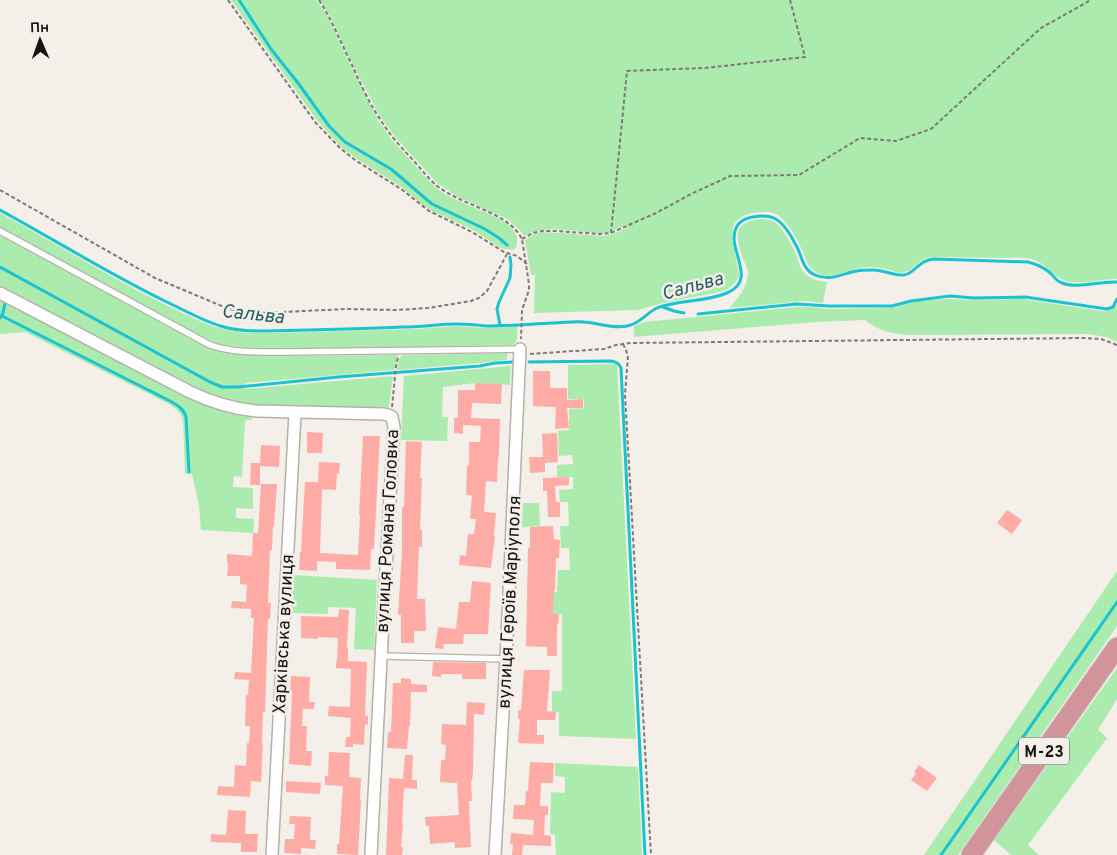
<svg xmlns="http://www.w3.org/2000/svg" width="1117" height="855" font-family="Overpass,sans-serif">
<rect width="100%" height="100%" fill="#f4efe9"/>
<!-- green -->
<g fill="#acebae">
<path d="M 231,0 L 317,0 L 330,21 L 352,68 L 378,120 L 392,140 L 430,182 L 439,190 L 450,197 L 498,218 L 509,225 L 515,232 L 517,236 L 517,245 L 515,249 L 511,250 L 501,248 L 473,230 L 434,212 L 424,206 L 400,186 L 357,159 L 341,147 L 316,119 Z"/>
<path d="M 320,0 L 1117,0 L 1117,279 C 1102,279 1076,286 1063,280 C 1051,275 1045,262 1031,259 C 1020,257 1008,258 996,258 C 975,257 955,257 934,257 C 917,257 917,269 905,272 C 899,274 893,271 887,269 C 882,268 877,267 872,267 C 865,267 859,268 853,270 C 843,272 834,277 823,275 C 809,272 807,262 802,250 C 798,240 786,219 776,214 C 769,211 760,212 753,213 C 717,220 738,253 739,276 C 735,285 729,289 720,292 L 663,303 L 638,310 L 534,313 L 535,275 L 531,275 L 525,241 C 530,235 536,233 543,232 L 604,236 L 613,234 L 627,228 L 627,225 L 612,231 L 606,233 C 578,234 549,222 524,236 L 518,228 L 507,219 L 456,196 L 437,183 L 396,138 L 379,115 L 348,55 L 332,20 Z"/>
<path d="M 0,213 C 56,243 110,278 168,306 C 186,314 204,325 224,329 C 238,333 252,333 266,333 L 417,329 L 456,326 L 485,328 L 517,326 C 517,333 519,342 512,345 L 374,348 L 258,348 C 239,347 221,346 204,338 L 0,228 Z"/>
<path d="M 761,219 C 766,219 772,220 776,223 C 784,229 793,247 797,256 C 799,264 801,271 808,276 C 813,280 820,281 827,282 L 823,303 L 805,301 L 729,308 C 738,298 747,288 748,274 C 748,269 745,263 743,259 C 735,236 733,222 761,219 Z"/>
<path d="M 0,235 L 183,334 L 213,349 L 233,354 L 273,356 L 398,355 L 394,370 L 245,383 L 244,389 L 393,376 L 389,407 L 387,409 L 382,410 L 271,407 L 234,403 L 199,391 L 0,289 Z"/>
<path d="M 0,298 L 186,394 L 252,414 L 252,420 L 245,420 L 242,477 L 234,476 L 233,487 L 253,488 L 253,509 L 236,508 L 236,518 L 254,519 L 253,533 L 201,530 L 199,506 L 192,474 L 185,474 L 183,421 C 181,412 176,409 169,404 L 25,332 L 0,334 Z"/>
<path d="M 947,299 L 974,300 L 1022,299 L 1102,311 C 1109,311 1113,310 1117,304 L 1117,342 L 1106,337 L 1088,334 L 908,335 C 889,333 879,331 865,320 L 817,322 L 634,337 L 634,326 L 644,322 L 797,307 L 812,307 L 826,309 L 893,308 L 918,301 Z"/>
<path d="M 507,353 L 507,360 L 494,361 L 480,363 L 397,370 L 399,359 L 402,355 Z"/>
<path d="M 617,364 L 636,739 L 559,736 L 559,712 L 552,712 L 552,691 L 562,691 L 562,614 L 553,614 L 553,592 L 557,592 L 558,570 L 570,570 L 569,548 L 561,548 L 560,526 L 569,526 L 568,502 L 560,502 L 559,490 L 573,489 L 573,477 L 557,477 L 557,465 L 573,464 L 572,455 L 559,456 L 558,431 L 569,430 L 569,409 L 584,408 L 584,399 L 568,399 L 568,365 Z"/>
<path d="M 511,366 L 510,385 L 475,383 L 443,387 L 442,417 L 448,417 L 447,441 L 401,440 L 404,376 Z"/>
<path d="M 523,503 L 539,503 L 540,526 L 522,527 Z"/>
<path d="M 1117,571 L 1117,626 L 958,855 L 924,855 Z"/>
<path d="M 294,575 L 377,580 L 374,650 L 354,649 L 356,608 L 328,607 L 328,614 L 292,613 Z"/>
<path d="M 1117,668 L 1117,699 L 1098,730 L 1107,738 L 1028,845 L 1039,855 L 1011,855 L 994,840 Z"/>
<path d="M 555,763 L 638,767 L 642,855 L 556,855 L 555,835 L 550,834 L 551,792 L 565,793 L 565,777 L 555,776 Z"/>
</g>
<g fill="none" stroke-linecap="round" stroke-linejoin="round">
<!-- stream -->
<g stroke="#1ac3d0" stroke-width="3">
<path d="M 239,0 L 271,49 L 298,83 L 329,126 L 345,142 L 391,169 L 432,204 L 485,229 L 499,238 L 507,245"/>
<path d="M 0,210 C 57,241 112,276 171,304 C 188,312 205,322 224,327 C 237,331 251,331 265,331 C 311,330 357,329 403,327 C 422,327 440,324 458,324 C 468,324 477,325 486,326 C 508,326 531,324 553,323 C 563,323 574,321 584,322 C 599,323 613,329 627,326 C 640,324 646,313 657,308 C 678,300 706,302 727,293 C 760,279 724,248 737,226 C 741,220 746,218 753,217 C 773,213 781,220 791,236 C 794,242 798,248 800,254 C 803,263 806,271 815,275 C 831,282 843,273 857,271 C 862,270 868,270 873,270 C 884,270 895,276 904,275 C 916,273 918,260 934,259 L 1028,262 C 1036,264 1043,267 1049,272 C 1054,276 1056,281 1062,283 C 1077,289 1100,281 1117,282"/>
<path d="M 0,267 L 210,382 L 222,387 L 238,387 L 338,377 L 480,366 L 495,363 L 513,362"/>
<path d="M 663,307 L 674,311 L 684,313"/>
<path d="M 698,314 L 797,304 L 829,306 L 892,306 L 911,301 L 950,296 L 974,298 L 1025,297 L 1107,309 L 1113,307 L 1117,299"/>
<path d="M 2,316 L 170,401 C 177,405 184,409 186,417 L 189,472"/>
<path d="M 0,318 L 3,313 L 5,303"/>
<path d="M 500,325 L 497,309 L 499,302 L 510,278 L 511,265 L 510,257"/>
<path d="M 529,362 L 611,361 C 616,362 619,363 621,368 L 645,855"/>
<path d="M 941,855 L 1117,602"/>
</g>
</g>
<!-- building -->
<g fill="#ffaca7">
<path d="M 533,371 L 550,371 L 550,388 L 567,388 L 567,400 L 583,399 L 583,408 L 567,408 L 569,428 L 555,429 L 556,407 L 533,406 Z"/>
<path d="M 475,383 L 502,384 L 501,404 L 472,403 L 471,418 L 500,419 L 499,457 L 498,457 L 497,482 L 486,481 L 484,512 L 496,513 L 494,536 L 495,536 L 491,568 L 459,565 L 460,555 L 466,556 L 468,534 L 474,534 L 476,519 L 470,519 L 472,495 L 466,495 L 467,466 L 469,466 L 469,442 L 480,442 L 481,426 L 463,425 L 463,434 L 454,433 L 454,418 L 458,418 L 458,390 L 475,390 Z"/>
<path d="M 307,432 L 323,433 L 322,453 L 307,453 Z"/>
<path d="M 557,433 L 558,462 L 545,463 L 545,472 L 530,473 L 529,457 L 543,457 L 542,434 Z"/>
<path d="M 363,436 L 380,436 L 374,549 L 371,549 L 370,570 L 336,569 L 336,562 L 317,561 L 317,571 L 299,570 L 300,552 L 301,552 L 305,482 L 318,482 L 319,462 L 340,463 L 339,474 L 337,473 L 336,490 L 322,489 L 320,553 L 358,555 L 360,515 L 359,515 Z"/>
<path d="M 406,441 L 422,442 L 420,478 L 422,478 L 420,530 L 422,530 L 422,547 L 419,547 L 417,599 L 425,599 L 426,631 L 414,631 L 414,643 L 401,643 L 401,615 L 398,615 L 402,552 L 402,507 L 404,507 Z"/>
<path d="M 261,445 L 280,446 L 279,467 L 260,466 L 260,485 L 250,485 L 251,463 L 260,463 Z"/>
<path d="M 569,477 L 569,485 L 555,486 L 556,502 L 560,502 L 560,517 L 548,517 L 547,491 L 543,491 L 543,478 Z"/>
<path d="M 261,484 L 277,484 L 274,526 L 273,526 L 272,550 L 270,550 L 269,580 L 268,603 L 271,603 L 270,619 L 268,619 L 265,712 L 263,712 L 262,744 L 263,744 L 261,782 L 251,781 L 250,797 L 217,795 L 218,786 L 234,787 L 235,765 L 246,766 L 247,743 L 249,743 L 250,726 L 245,726 L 246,695 L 248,695 L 249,680 L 234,679 L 235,672 L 251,673 L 254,618 L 251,618 L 251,609 L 231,608 L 232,601 L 246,602 L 247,585 L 240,584 L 240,576 L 227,576 L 228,563 L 227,563 L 227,554 L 252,556 L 253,533 L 258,533 Z"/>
<path d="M 1007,510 L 1022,520 L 1012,534 L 997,523 Z"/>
<path d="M 553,526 L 554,539 L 560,540 L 559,558 L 556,558 L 555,590 L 554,590 L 553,614 L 559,614 L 558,625 L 557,624 L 557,656 L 547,656 L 547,647 L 526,646 L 528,548 L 530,548 L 530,527 Z"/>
<path d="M 472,581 L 491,583 L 488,634 L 464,634 L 463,644 L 444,644 L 443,649 L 435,648 L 438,627 L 456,629 L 459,602 L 470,602 Z"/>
<path d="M 339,609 L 349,610 L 347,648 L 348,648 L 348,661 L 367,662 L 365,716 L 368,716 L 368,725 L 365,724 L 364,745 L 353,744 L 353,747 L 345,747 L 346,737 L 350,737 L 351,718 L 328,716 L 329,706 L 350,707 L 351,669 L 336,668 L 336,661 L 337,661 L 338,638 L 318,637 L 318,639 L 301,638 L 301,616 L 338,617 Z"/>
<path d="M 433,662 L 486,663 L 486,679 L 462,679 L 462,674 L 441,674 L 441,677 L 432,676 Z"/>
<path d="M 524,670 L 550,670 L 547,711 L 556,712 L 555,720 L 537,720 L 537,735 L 544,735 L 544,744 L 518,743 L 520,719 L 518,719 L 518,710 L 521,710 Z"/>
<path d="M 291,676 L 310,677 L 309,702 L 315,702 L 314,709 L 303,709 L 302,726 L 307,726 L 306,751 L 312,751 L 311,766 L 289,764 L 292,692 L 290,692 Z"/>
<path d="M 401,678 L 411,679 L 411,684 L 427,685 L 427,692 L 411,692 L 410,726 L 409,726 L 407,749 L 387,748 L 388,732 L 391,732 L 393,683 L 401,683 Z"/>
<path d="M 467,702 L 485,703 L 484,715 L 474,714 L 473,772 L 472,781 L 471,781 L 472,801 L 469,801 L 471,847 L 455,848 L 455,842 L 430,844 L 429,826 L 426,826 L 425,817 L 459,815 L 457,783 L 440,782 L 441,760 L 445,760 L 446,745 L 441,744 L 442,724 L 466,725 Z"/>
<path d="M 329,752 L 350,753 L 349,777 L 361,778 L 360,800 L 361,800 L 358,855 L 337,854 L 337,844 L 339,844 L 343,786 L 325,785 L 325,776 L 328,776 Z"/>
<path d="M 405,755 L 413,755 L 412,780 L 417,780 L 417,789 L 404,788 L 402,824 L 403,824 L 401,847 L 403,847 L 402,855 L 386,855 L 389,778 L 403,779 Z"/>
<path d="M 530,762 L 554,763 L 553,783 L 541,783 L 540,806 L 548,806 L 548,815 L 545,815 L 544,835 L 551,836 L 551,846 L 523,845 L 522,855 L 512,855 L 513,844 L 510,844 L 511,833 L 533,835 L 534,820 L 513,819 L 514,805 L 525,805 L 526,791 L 528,791 Z"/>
<path d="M 919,765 L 937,778 L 927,791 L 911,780 L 916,773 L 914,772 Z"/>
<path d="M 286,781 L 321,783 L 320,794 L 286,792 Z"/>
<path d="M 228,810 L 246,811 L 245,834 L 258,834 L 257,852 L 241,852 L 241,843 L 211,842 L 211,834 L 226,835 Z"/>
<path d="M 290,816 L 311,817 L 310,840 L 316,840 L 315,849 L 301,848 L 301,854 L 284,853 L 285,839 L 294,839 L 295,824 L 289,824 Z"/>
</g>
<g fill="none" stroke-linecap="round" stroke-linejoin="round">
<defs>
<g id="service">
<path d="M 0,231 L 210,345 C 233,353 259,352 283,352 L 520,349"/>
<path d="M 381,656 L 506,659"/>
</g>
<g id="minor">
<path d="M 0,293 L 190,392 C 211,402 234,409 257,411 L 383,414 L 388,415 L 392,417 L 394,427 L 381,659 L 371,855"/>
<path d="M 272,855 L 295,413"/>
<path d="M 495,855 L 506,659 L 520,349"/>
</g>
<path id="trunk" d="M 971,855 L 1117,647"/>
</defs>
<!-- service casing -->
<use href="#service" stroke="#b5b0aa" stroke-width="8"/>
<!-- minor casing -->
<use href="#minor" stroke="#b5b0aa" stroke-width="14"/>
<!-- trunk casing -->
<use href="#trunk" stroke="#cccccb" stroke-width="21"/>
<!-- path -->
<g stroke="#7d7975" stroke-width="2" stroke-dasharray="4 2.5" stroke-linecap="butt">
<path d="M 228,0 L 315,122 L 340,148 L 355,160 L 401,189 L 429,211 L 472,232 L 504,252 L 517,256 L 527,264"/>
<path d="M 319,0 C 332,20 341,43 352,65 C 361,85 371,107 384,125 C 392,138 403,149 413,160 C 421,169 428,178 436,185 C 461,206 508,211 522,239 L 529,284 L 529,290 L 522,310 L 521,339"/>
<path d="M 0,190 L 155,278 L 229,309 L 260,313 L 347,309 L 397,310 L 428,308 L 471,301 L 479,298 L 487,291 L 507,254"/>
<path d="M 611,233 L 627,71 L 705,68 L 805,57 L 790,0"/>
<path d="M 522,239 L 533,233 L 542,231 L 555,231 L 599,234 L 611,233 L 656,213 L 691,194 L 730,176 L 799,175 L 860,138 L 896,141 L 931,129 L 1041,28 L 1091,0"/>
<path d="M 623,344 L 626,350 L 628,357 L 625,394 L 651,855"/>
<path d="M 530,354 L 604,349 L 616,345 L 630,343 L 1083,338 L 1101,339 L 1117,345"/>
<path d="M 392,407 L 396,366 L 398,357"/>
</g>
<!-- service -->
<use href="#service" stroke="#fff" stroke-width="5.5"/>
<!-- minor -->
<use href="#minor" stroke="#fff" stroke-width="11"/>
<!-- trunk -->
<use href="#trunk" stroke="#d0949a" stroke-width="19"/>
</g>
<g text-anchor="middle" stroke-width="5" stroke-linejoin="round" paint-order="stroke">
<!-- shield labels -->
<rect fill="#f4efe9" stroke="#595653" stroke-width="1" x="1019" y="737.5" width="50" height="27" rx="4"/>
<g font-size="16" font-weight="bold" fill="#171513">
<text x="1044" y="757">М-23</text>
</g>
<!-- street labels -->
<g font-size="18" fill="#171513" stroke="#f4efe9">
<text transform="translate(387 531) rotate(-87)" y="6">вулиця Романа Головка</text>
<text transform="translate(509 602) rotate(-87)" y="6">вулиця Героїв Маріуполя</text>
<text transform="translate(283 634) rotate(-87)" y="6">Харківська вулиця</text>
</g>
<!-- water labels -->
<g font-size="19" font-style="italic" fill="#215d63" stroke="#f4efe9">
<text transform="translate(692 285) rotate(-15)" y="7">Сальва</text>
<text transform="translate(253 313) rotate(6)" y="7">Сальва</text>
</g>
</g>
<!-- north arrow -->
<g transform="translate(40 40) rotate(358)" stroke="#f4efe9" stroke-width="4" paint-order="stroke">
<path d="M0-4L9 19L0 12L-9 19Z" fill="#171513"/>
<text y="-8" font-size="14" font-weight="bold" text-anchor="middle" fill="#171513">Пн</text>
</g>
</svg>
